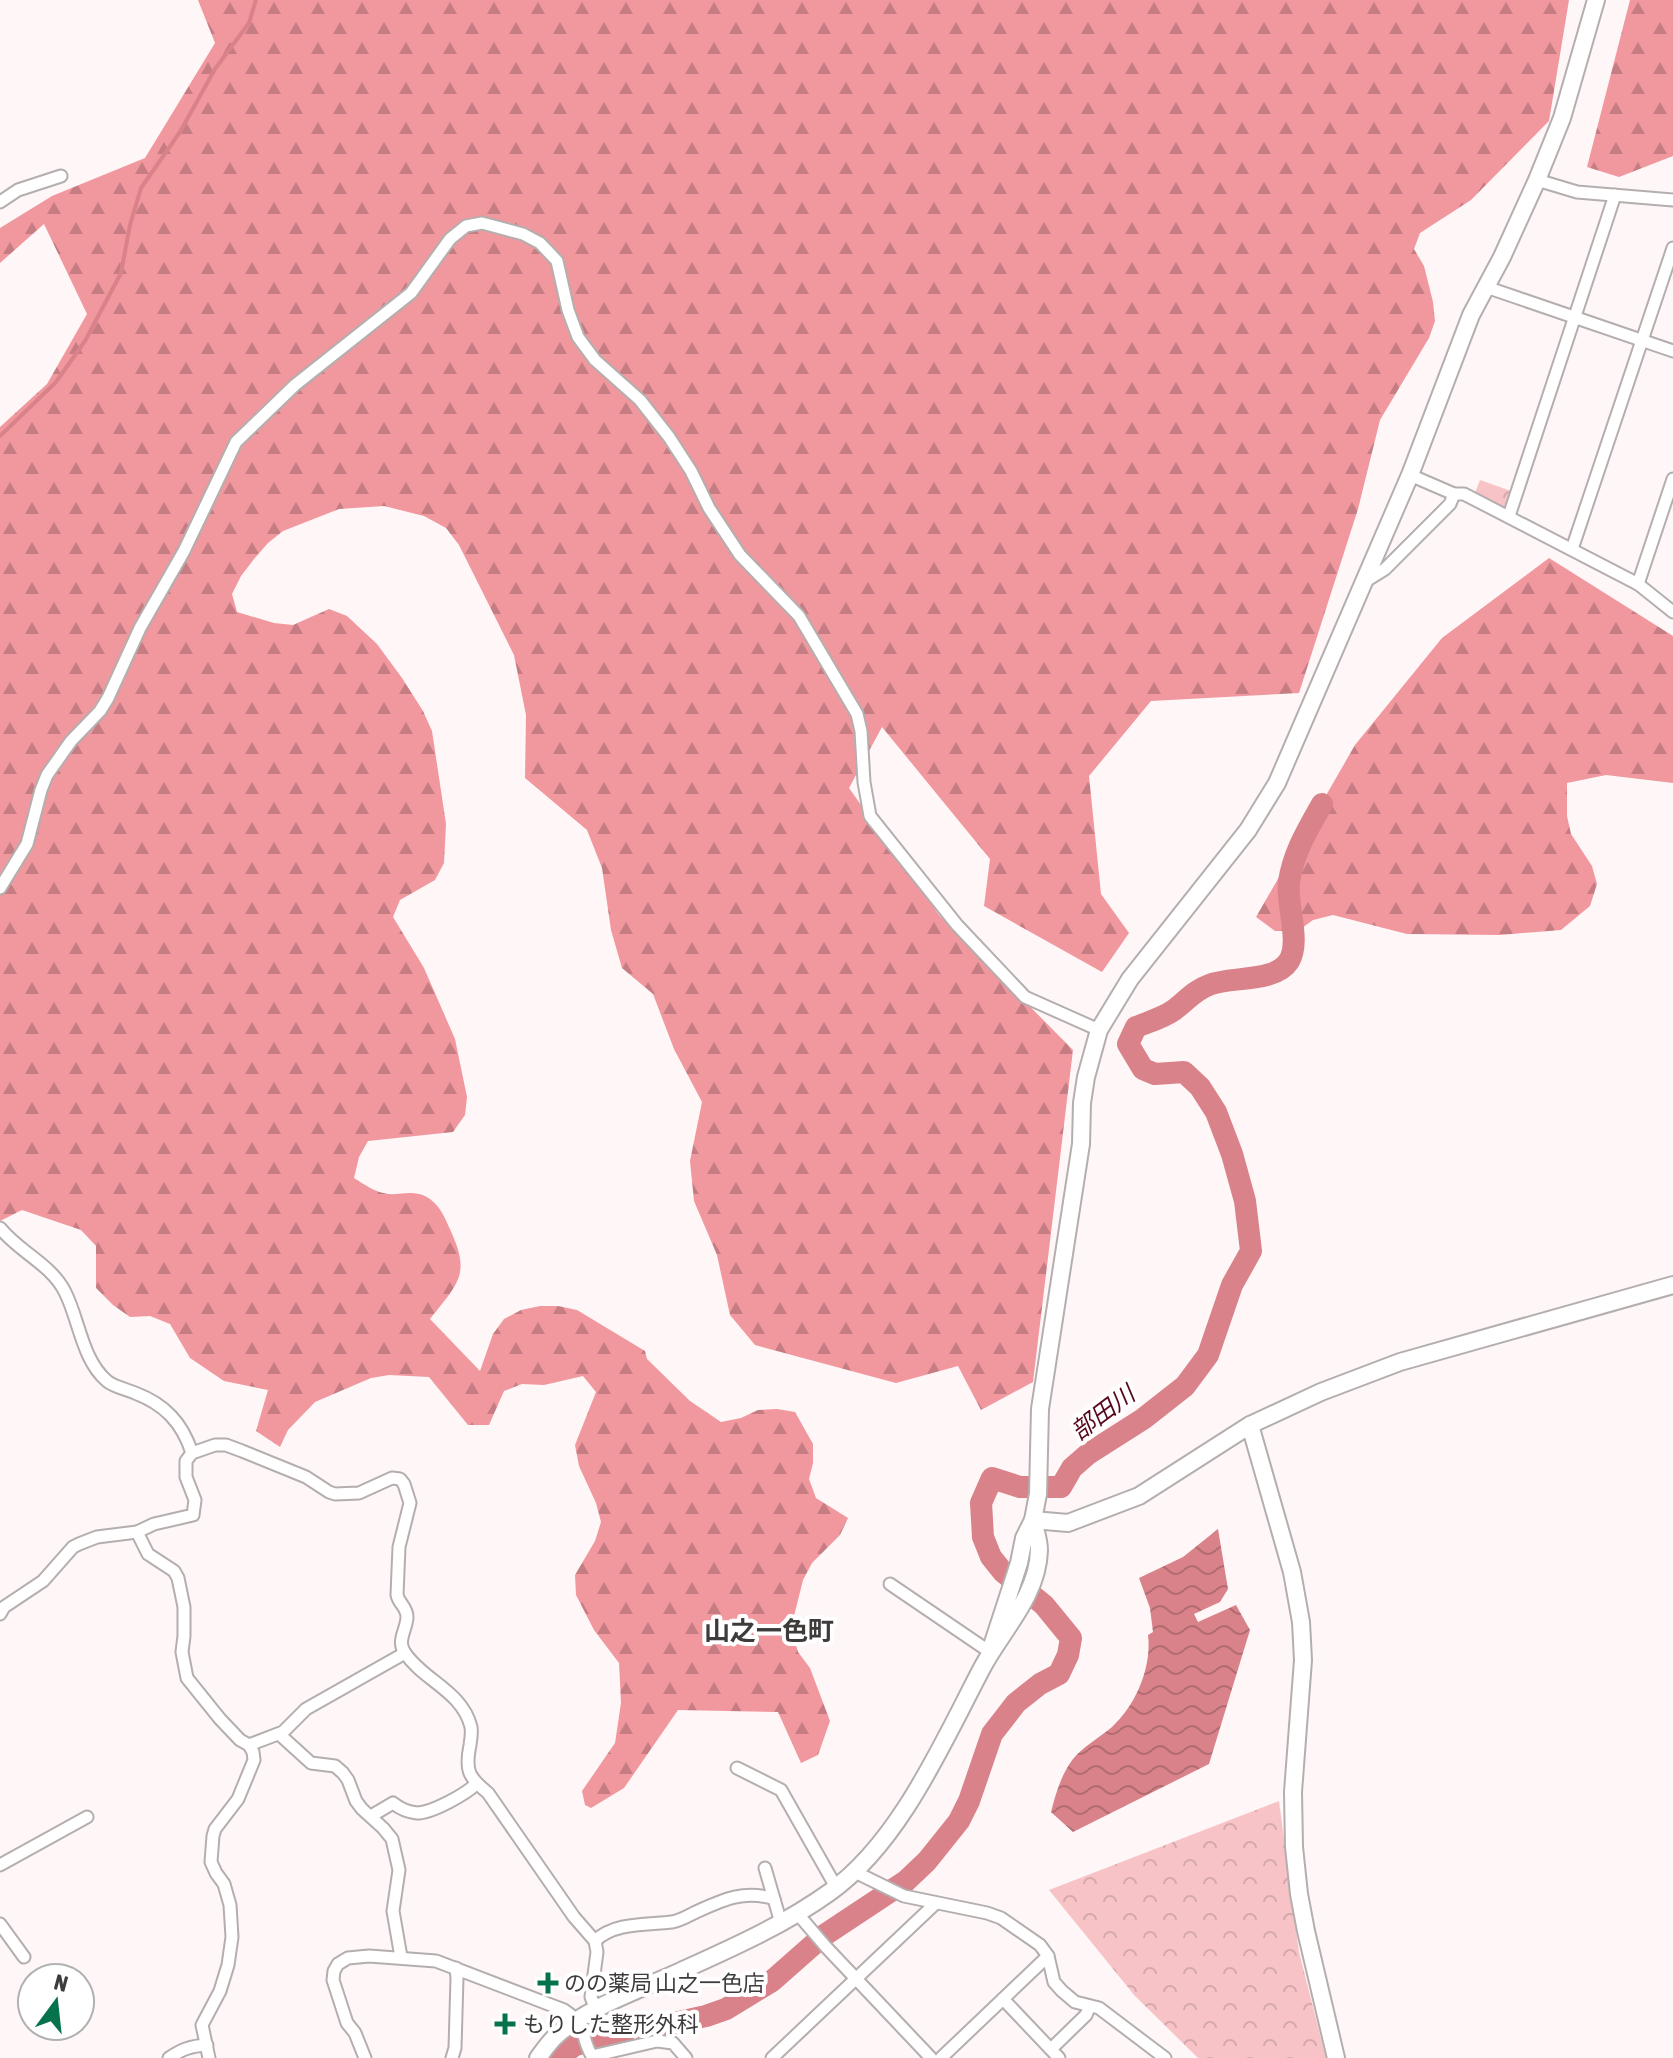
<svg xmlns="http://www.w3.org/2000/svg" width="1673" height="2058" font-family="'Asap Condensed','Noto Sans JP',sans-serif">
<defs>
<pattern id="forest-firs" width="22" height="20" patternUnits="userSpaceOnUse" patternTransform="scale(2)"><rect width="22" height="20" fill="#f1979e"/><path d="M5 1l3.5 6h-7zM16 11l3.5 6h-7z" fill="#c57c82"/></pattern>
<pattern id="park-crowns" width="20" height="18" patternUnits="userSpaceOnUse" patternTransform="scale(2)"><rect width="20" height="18" fill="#f7c3c6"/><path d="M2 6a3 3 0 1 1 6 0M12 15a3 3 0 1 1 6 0" fill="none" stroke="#d5a8ab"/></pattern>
<pattern id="water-waves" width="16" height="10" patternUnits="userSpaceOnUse" patternTransform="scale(2)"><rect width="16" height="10" fill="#d98289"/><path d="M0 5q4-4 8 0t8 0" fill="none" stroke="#b16c71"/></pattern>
</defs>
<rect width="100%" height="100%" fill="#fef6f7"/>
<!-- forest -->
<g fill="url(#forest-firs)">
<path d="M 198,0 L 1569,0 L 1549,121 L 1471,200 L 1420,233 L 1414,249 L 1424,266 L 1433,302 L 1435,321 L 1429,338 L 1380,420 L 1358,509 L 1299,693 L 1151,701 L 1089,776 L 1101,894 L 1129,933 L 1102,972 L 984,906 L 990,859 L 882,727 L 849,788 L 939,915 L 1073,1050 L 1033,1382 L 981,1410 L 958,1366 L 896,1383 L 755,1345 L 730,1315 L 717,1255 L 694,1201 L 690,1161 L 702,1102 L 674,1049 L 653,994 L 622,968 L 611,930 L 602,868 L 587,830 L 525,778 L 526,715 L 514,655 L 459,545 L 446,528 L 424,516 L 384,506 L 339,509 L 283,531 L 268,543 L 254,559 L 241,576 L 232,594 L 237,612 L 274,623 L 293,625 L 329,609 L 347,616 L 377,644 L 402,678 L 423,711 L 432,731 L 446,824 L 444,863 L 435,880 L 400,900 L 393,917 L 424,968 L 455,1039 L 467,1097 L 465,1115 L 453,1132 L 368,1141 L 359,1157 L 354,1178 C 365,1185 375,1192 388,1194 C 401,1195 412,1190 425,1196 C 437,1202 443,1213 448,1225 C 471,1273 461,1280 430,1319 L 480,1371 L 493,1334 L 504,1319 L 521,1310 L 540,1306 L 558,1306 L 577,1310 L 645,1351 L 647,1359 L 690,1401 L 721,1422 L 741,1418 L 758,1410 L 777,1409 L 795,1412 L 813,1444 L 813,1463 L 809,1479 L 816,1498 L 848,1518 L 840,1535 L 812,1563 L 803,1580 L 794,1616 L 793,1635 L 798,1652 L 810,1668 L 830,1721 L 818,1755 L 801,1763 L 778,1712 L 678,1710 L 624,1788 L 591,1808 L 585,1805 L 582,1791 L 615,1743 L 621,1703 L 619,1663 L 594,1630 L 576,1595 L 575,1575 L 595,1541 L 601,1522 L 596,1503 L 579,1466 L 575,1445 L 596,1392 L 583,1376 L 544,1385 L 522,1384 L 504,1391 L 489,1425 L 468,1425 L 429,1377 L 389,1375 L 371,1378 L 315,1402 L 288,1430 L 280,1447 L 256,1431 L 268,1390 L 224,1381 L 190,1358 L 170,1324 L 150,1316 L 130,1317 L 113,1305 L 96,1288 L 96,1246 L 81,1230 L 22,1210 L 0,1221 L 0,427 L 47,384 L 87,314 L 44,224 L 0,263 L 0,228 L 52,196 L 145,158 L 215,43 Z"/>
<path d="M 1630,0 L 1673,0 L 1673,156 L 1619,177 L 1587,167 Z"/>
<path d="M 1549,558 L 1673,636 L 1673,783 L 1606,775 L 1567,783 L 1567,816 L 1571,834 L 1592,866 L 1597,884 L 1590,906 L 1561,930 L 1500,935 L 1407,934 L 1333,915 L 1313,920 L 1298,931 L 1275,931 L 1256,917 L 1355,745 L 1442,638 Z"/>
</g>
<!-- park -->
<g fill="url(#park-crowns)">
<path d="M 1480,480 L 1511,491 L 1505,507 L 1502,507 L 1475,493 Z"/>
<path d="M 1279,1801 L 1299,1952 L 1326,2058 L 1198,2058 L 1135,1996 L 1049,1890 Z"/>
</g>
<!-- water -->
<path fill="url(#water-waves)" d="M 1218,1529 L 1228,1589 L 1220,1602 L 1194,1614 L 1198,1622 L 1236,1605 L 1250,1630 L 1209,1764 L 1073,1832 L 1051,1812 C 1056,1793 1061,1775 1073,1759 C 1084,1746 1099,1738 1112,1727 C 1136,1705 1152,1667 1148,1635 L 1153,1632 L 1150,1608 L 1139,1578 L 1183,1557 Z"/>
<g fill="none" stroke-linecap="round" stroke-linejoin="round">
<!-- stream -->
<path stroke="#d98289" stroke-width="4" d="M 0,436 L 56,382 L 85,341 L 121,273 L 130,225 L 141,188 L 180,132 L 215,69 L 249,23 L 256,0"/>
<!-- river -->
<path stroke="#d98289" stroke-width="22" d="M 558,2058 L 575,2045 L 706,2016 L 726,2009 L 772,1981 L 823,1936 L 906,1881 L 927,1861 L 959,1821 L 969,1801 L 992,1734 L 1016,1703 L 1040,1684 L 1059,1674 L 1068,1655 L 1071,1638 L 1044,1605 L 1003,1572 L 991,1557 L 983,1537 L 981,1503 L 992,1478 L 1020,1487 L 1061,1487 L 1072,1468 L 1088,1454 L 1143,1419 L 1185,1386 L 1208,1355 L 1232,1285 L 1251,1251 L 1245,1201 L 1232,1154 L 1216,1112 L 1200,1087 L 1184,1072 L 1155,1074 L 1143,1069 L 1128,1044 L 1136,1027 C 1148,1022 1163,1018 1174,1010 C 1186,1001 1195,990 1209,985 C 1230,976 1275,983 1289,961 C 1301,941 1286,905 1289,882 C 1293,853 1308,829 1322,804"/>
<defs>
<g id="street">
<path d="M 1537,180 L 1577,192 L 1673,200"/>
<path d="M 0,202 L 18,190 L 61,176"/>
<path d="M 1486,287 L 1673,351"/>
<path d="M 1410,475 L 1454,494 L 1464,494 L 1638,584 L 1673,612"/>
<path d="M 1509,516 L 1615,195"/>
<path d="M 1572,549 L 1673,248"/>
<path d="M 1364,582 L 1385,569 L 1450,504 L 1454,494"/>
<path d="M 1638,584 L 1673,479"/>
<path d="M 0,888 L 27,844 L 41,790 L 47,775 L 71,741 L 100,711 L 108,698 L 140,628 L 184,551 L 236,442 L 295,385 L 411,293 L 450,239 L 466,226 L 482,223 L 523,234 L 540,243 L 557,261 L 568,310 L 578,337 L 595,360 L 640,400 L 669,437 L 691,471 L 709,508 L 740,555 L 799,616 L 857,714 L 861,731 L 864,782 L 870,816 L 957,925 L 1025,997 L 1099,1030"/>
<path d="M 0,1228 C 19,1252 51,1264 65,1292 C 79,1319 82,1360 107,1381 C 114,1387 126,1389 135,1393 C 164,1404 182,1422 192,1453"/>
<path d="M 137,1532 L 148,1554 L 174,1571 L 178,1578 L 184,1607 L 184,1636 L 182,1652 L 187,1678 L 220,1719 L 240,1740 L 249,1745 L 253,1752 L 254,1760 L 238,1799 L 215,1829 L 213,1836 L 211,1862 L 216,1873 L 224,1884 L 230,1905 L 232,1937 L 228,1965 L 220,1991 L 202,2025 L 209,2058"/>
<path d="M 890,1584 L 990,1652"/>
<path d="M 0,1614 L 4,1607 L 43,1581 L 73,1547 L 79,1544 L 97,1537 L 137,1532 L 154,1524 L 193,1515 L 195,1500 L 186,1477 L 186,1461 L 192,1453 L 215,1445 L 226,1445 L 242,1451 L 306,1477 L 329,1492 L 335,1494 L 359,1493 L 392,1478 L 400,1479 L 404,1484 L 410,1503 L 399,1547 L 397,1595 C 399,1604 407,1607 407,1617 C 407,1629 396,1641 405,1653 C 424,1681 462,1691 471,1727 C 472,1733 471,1739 470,1745 C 465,1770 468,1777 488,1793 L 574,1917 L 595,1941 L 597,1952 L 591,1997 L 596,2010"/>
<path d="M 279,1734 L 311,1763 L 335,1766 L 343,1773 L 348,1780 L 356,1801 L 362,1809 L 383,1828 L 392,1839 L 399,1870 L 393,1911 L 401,1957"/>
<path d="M 249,1745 L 283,1732 L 306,1709 L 405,1653"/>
<path d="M 737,1768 L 781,1790 L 836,1887"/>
<path d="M 371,1816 L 393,1803 C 399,1808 408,1812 417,1813 C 432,1813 466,1794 476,1784"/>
<path d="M 0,1865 L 87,1817"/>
<path d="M 765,1868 L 774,1899"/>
<path d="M 855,1872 L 904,1896 L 987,1913 L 1001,1918 L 1040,1945 L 1048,1956 L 1054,1982 L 1062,1991 L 1075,2002 L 1099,2008 L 1165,2058"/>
<path d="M 797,1913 L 826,1947 L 931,2058"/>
<path d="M 0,1924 L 24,1957"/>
<path d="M 595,1941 C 614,1922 647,1925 672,1922 C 680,1921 688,1916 696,1912 C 722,1900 745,1889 774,1899 L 781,1923"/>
<path d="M 1003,1999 L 1059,2058"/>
<path d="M 1051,2049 L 1086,2015 L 1090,2006"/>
<path d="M 169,2058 C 182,2049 191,2046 207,2045"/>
<path d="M 365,2058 L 355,2033 L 347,2023 L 333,1980 L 334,1971 L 338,1964 L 348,1958 L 369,1956 L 436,1961 L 564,2010 C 590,2027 579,2035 592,2056 L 657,2041 L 673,2043 L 686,2058"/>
<path d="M 452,2058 L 455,2048 L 457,1978 L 456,1968"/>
<path d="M 772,2058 L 936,1903"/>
<path d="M 941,2058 L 1048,1956"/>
</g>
<g id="secondary">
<path d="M 1250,1425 L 1292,1572 L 1301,1622 L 1303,1660 L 1293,1792 L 1294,1847 L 1299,1894 L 1306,1931 L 1336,2058"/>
<path d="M 1033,1520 L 1068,1523 L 1139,1496 L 1250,1425 L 1321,1392 L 1400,1362 L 1673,1285"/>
<path d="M 990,1652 L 1019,1563 L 1024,1538 L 1033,1520 L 1038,1494 L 1040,1409 L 1081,1144 L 1082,1103 L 1086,1077 L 1099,1030 L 1130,979 L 1248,830 L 1277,783 L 1410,475 L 1471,315 L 1502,257 L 1537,180 L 1562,118 L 1596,0"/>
<path d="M 538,2058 C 544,2050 550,2041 557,2035 C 586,2008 644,1988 681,1971 C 732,1948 784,1925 830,1892 C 900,1842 943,1742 982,1668 C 1002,1630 1038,1596 1039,1550 C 1039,1540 1035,1529 1033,1520"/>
</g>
</defs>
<!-- street casing -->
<use href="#street" stroke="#b5aeae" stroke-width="15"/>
<!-- secondary casing -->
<use href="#secondary" stroke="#b5aeae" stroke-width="20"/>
<!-- street -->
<use href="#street" stroke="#fff" stroke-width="11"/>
<!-- secondary -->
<use href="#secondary" stroke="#fff" stroke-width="16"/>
</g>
<!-- markers -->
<g fill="#06734c" stroke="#fff" stroke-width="3">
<path d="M544 1971h8v8h8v8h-8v8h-8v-8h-8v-8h8z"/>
<path d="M501 2012h8v8h8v8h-8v8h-8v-8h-8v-8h8z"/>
</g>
<g text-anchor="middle" stroke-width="8" stroke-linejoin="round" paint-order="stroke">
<!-- poi labels -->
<g font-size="22" fill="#3e3b3b" stroke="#fff" text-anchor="start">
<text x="564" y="1991">のの薬局 山之一色店</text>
<text x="523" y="2032">もりした整形外科</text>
</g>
<!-- water labels -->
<g font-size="24" font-style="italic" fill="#57071b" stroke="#fff">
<text transform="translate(1103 1413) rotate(-37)" y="8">部田川</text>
</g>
<!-- quarter labels -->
<g font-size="26" font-weight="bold" fill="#3e3b3b" stroke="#fff">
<text x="769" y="1640">山之一色町</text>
</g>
</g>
<!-- north arrow -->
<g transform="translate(56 2002) rotate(15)"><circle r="38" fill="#ffffff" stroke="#b2b1b1" stroke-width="2"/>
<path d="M0-6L14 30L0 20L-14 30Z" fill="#06734c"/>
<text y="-12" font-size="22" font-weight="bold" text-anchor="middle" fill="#3e3b3b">N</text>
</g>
</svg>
